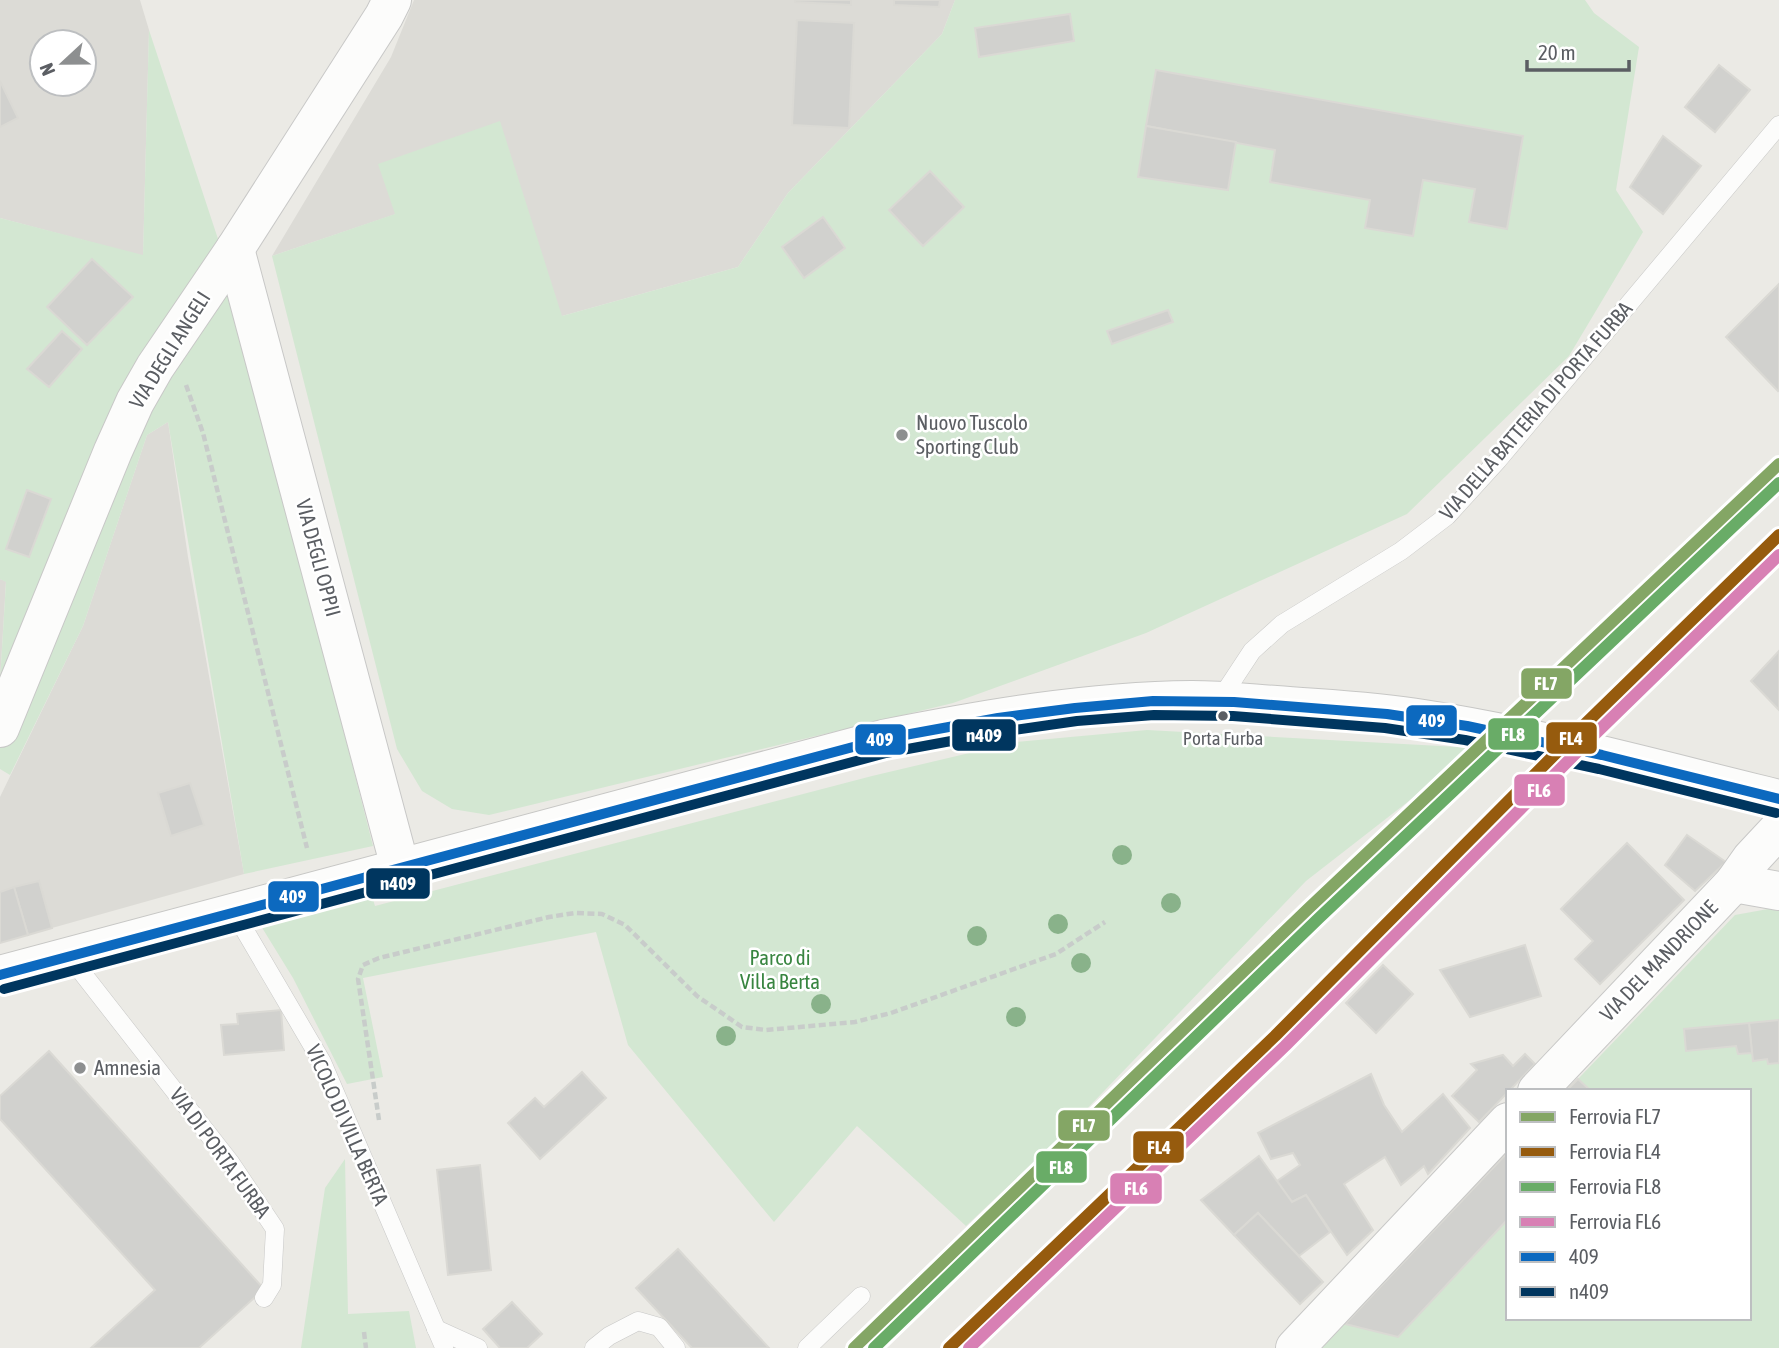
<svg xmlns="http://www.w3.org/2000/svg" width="1779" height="1348" font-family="'Asap Condensed',sans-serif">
<rect width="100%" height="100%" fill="#ebeae5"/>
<!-- industrial -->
<g fill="#dcdbd6" fill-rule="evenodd">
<path d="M 0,0 L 140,0 L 149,30 L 143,256 L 0,218 ZM 42,42 L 84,42 L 84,84 L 42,84 Z"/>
<path d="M 414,0 L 955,0 L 942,34 L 788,193 L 738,267 L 562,316 L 396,214 L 272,256 L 391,57 Z"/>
<path d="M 168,422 L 188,557 L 244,874 L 52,928 L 39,881 L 0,892 L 0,797 L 83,626 L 147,435 Z"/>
<path d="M 0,579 L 6,581 L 0,681 Z"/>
</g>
<!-- green -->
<g fill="#d3e7d2">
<path d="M 955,0 L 1585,0 L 1594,13 L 1639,47 L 1616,190 L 1643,232 L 1569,356 L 1407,514 L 1146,633 L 953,703 L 489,815 L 452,809 L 422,791 L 397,749 L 272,256 L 395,214 L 378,164 L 500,121 L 562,316 L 738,267 L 788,193 L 942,34 Z"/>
<path d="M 149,30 L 218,239 L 373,846 L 244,874 L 168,422 L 147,435 L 83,626 L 10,775 L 0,769 L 0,681 L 6,582 L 0,579 L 0,218 L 143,255 Z"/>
<path d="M 1147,730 L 1477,748 L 1306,881 L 1056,1141 L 966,1226 L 857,1126 L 774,1222 L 628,1045 L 596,932 L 363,978 L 383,1077 L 347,1084 L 293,978 L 261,926 L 371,893 L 375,906 L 872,776 L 1016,742 Z"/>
<path d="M 1779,907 L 1779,1020 L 1684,1030 L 1687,1051 L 1736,1046 L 1738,1054 L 1752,1053 L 1753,1061 L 1767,1059 L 1768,1064 L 1779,1063 L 1779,1348 L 1322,1348 L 1345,1324 L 1398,1337 L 1508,1219 L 1508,1318 L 1749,1318 L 1749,1091 L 1591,1091 L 1578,1079 L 1735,915 Z"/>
<path d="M 345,1159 L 348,1314 L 409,1311 L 416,1348 L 301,1348 L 325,1188 Z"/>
</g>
<!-- building -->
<g fill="#d1d1ce" stroke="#dad9d4" stroke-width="2">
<path d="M 795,0 L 851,0 L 851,5 L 795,2 Z"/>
<path d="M 894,0 L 940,0 L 939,7 L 894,5 Z"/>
<path d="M 1070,14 L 1074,41 L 979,57 L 975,28 Z"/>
<path d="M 797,20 L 854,23 L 849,128 L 792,125 Z"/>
<path d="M 1719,65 L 1750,90 L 1715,132 L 1685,107 Z"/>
<path d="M 1156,70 L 1523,136 L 1507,229 L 1469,222 L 1475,189 L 1423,180 L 1413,236 L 1365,228 L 1370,200 L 1270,182 L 1275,150 L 1146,126 Z"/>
<path d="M 0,81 L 18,118 L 0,127 Z"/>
<path d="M 1146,126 L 1236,142 L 1228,190 L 1138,177 Z"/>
<path d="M 1663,136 L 1701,166 L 1663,214 L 1630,187 Z"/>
<path d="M 930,171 L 964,207 L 923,246 L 889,210 Z"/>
<path d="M 823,217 L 845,248 L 804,278 L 782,247 Z"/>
<path d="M 92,259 L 133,297 L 87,345 L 47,307 Z"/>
<path d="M 1779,284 L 1779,390 L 1778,391 L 1726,337 Z"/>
<path d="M 1168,310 L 1173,322 L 1112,344 L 1107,331 Z"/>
<path d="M 62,331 L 82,349 L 49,387 L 27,369 Z"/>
<path d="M 27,490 L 51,499 L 29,557 L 6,549 Z"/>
<path d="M 1779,651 L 1779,710 L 1751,681 Z"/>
<path d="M 190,783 L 204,825 L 171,836 L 158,793 Z"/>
<path d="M 1687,835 L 1726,862 L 1695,891 L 1665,865 Z"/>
<path d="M 1627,843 L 1684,900 L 1600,984 L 1575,959 L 1593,941 L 1561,909 Z"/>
<path d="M 39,881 L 52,928 L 28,935 L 14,887 Z"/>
<path d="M 14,887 L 28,935 L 0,943 L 0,892 Z"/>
<path d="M 1525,945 L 1541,996 L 1470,1017 L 1440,970 Z"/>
<path d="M 1383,965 L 1413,994 L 1376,1033 L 1346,1003 Z"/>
<path d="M 281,1010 L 284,1050 L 224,1055 L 221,1025 L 238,1024 L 237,1014 Z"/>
<path d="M 1779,1020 L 1779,1063 L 1768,1064 L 1767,1059 L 1753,1061 L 1749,1023 Z"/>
<path d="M 1749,1023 L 1752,1053 L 1738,1054 L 1736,1046 L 1686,1051 L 1684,1029 Z"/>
<path d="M 49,1051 L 264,1289 L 199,1348 L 91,1348 L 155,1290 L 0,1119 L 0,1096 Z"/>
<path d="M 1525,1054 L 1535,1064 L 1479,1122 L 1452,1096 L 1477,1070 L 1471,1064 L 1503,1055 L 1513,1066 Z"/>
<path d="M 582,1072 L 606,1098 L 540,1159 L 508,1123 L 535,1098 L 544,1107 Z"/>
<path d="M 1371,1074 L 1384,1105 L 1402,1132 L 1443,1094 L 1470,1128 L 1428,1174 L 1424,1166 L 1401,1185 L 1385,1157 L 1344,1184 L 1373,1230 L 1347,1255 L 1306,1195 L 1292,1202 L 1277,1181 L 1300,1165 L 1293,1153 L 1271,1159 L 1258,1133 Z"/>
<path d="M 1578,1079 L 1591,1091 L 1566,1091 Z"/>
<path d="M 1508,1152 L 1508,1219 L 1398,1337 L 1345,1324 Z"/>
<path d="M 1259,1156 L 1292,1202 L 1306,1195 L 1330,1232 L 1299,1256 L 1258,1213 L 1234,1235 L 1201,1200 Z"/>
<path d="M 480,1165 L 491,1270 L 448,1275 L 437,1170 Z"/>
<path d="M 1258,1213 L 1323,1282 L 1300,1304 L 1234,1235 Z"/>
<path d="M 678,1249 L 769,1348 L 692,1348 L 636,1288 Z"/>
<path d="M 512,1302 L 542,1334 L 527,1348 L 500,1348 L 483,1329 Z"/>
</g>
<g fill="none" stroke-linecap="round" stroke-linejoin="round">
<defs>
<g id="service">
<path d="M 1219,701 L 1252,651 L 1282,624 L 1401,551 L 1447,516 L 1498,460 L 1779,125"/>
<path d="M 234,912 L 322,1062 L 444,1347"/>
<path d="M 69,956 L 230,1162 L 275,1229 L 272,1285 L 264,1298"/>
<path d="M 436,1329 L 478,1348"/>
<path d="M 594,1348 L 609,1336 L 638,1321 L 659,1327 L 676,1348"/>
<path d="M 807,1348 L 861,1296"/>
</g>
<g id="tertiary">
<path d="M 235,249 L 400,867"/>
<path d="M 0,728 L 113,451 L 135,402 L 155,367 L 235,249 L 384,16 L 392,0"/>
<path d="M 1734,883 L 1779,891"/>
<path d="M 1537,1091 L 1734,883 L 1751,859 L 1779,829"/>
<path d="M 1295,1348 L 1508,1122"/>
</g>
<path id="secondary" d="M 0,975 L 883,739 C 984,719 1088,701 1192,700 C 1220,700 1248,703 1276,705 C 1325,709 1375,711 1423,719 C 1541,737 1663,771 1779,799"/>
</defs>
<!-- service casing -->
<use href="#service" stroke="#c8c8c7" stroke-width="19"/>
<!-- tertiary casing -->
<use href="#tertiary" stroke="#c8c8c7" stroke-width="40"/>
<!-- secondary casing -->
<use href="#secondary" stroke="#c7c7c5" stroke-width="40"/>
<!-- path -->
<g stroke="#c8ccca" stroke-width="4.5" stroke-dasharray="7 3.5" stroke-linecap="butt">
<path d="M 186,385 L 203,433 L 307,848"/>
<path d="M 379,1120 L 358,979 L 363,965 L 379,958 L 549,917 L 575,913 L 602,914 L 625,925 L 697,996 L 742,1027 L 766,1030 L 855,1022 L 891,1013 L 1056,954 L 1105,922"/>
<path d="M 364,1332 L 366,1348"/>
</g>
<!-- service -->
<use href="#service" stroke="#fcfcfb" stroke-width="18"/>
<!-- tertiary -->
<use href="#tertiary" stroke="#fcfcfb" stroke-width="38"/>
<!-- secondary -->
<use href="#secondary" stroke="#fcfcfb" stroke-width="38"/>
<defs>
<path id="bus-1" d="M 0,975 L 883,739 L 998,718 L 1075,708 L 1153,701 L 1234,702 L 1387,714 L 1467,726 L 1602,755 L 1779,799"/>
<path id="bus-2" d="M 4,989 L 886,753 L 1000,732 L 1077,721 L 1154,715 L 1233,716 L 1385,728 L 1465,740 L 1599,769 L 1776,813"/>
</defs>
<!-- bus-1 casing -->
<use href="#bus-1" stroke="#fff" stroke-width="16"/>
<!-- bus-2 casing -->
<use href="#bus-2" stroke="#fff" stroke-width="16"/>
<!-- bus-1 -->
<use href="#bus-1" stroke="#0c69bf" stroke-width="10"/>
<!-- bus-2 -->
<use href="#bus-2" stroke="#00365f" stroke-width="10"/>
<defs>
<path id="rail-1" d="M 854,1348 L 1309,908 L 1779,464"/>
<path id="rail-2" d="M 949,1348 L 1275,1036 L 1579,730 L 1779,535"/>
<path id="rail-3" d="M 874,1348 L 1319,918 L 1779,483"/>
<path id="rail-4" d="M 969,1348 L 1285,1046 L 1589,740 L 1779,555"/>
</defs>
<!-- rail-1 casing -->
<use href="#rail-1" stroke="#fff" stroke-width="18"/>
<!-- rail-2 casing -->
<use href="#rail-2" stroke="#fff" stroke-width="18"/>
<!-- rail-3 casing -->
<use href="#rail-3" stroke="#fff" stroke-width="18"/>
<!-- rail-4 casing -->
<use href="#rail-4" stroke="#fff" stroke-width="18"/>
<!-- rail-1 -->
<use href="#rail-1" stroke="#84a665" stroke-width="12"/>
<!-- rail-2 -->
<use href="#rail-2" stroke="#965b0e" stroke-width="12"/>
<!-- rail-3 -->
<use href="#rail-3" stroke="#69ac67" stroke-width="12"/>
<!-- rail-4 -->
<use href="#rail-4" stroke="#d880b4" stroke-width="12"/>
</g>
<!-- trees -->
<g fill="#89b28a">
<circle cx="1122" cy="855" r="10"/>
<circle cx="1171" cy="903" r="10"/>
<circle cx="1058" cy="924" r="10"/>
<circle cx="977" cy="936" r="10"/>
<circle cx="1081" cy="963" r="10"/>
<circle cx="821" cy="1004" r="10"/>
<circle cx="1016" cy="1017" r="10"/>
<circle cx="726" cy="1036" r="10"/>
</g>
<!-- markers -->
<g fill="#8d8f90" stroke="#fff" stroke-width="2.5">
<circle cx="902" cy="435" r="7"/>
<circle cx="80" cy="1068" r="7"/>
</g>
<circle fill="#5b5e63" stroke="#fff" stroke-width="2.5" cx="1223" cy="716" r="6"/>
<g text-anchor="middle" stroke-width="5" stroke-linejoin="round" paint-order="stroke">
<!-- bus labels -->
<g font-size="19" fill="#5b5e63" stroke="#fff">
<text x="1223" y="745">Porta Furba</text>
</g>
<!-- street labels -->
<g font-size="21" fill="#5b5e63" stroke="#fff">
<text transform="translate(170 350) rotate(-58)" y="7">VIA DEGLI ANGELI</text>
<text transform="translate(1536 411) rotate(-49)" y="7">VIA DELLA BATTERIA DI PORTA FURBA</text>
<text transform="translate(318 558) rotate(75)" y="7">VIA DEGLI OPPII</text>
<text transform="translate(1659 961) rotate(-46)" y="7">VIA DEL MANDRIONE</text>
<text transform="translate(347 1125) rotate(66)" y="7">VICOLO DI VILLA BERTA</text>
<text transform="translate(220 1153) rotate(54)" y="7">VIA DI PORTA FURBA</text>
</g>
<!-- poi labels -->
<g font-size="21" fill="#5b5e63" stroke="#fff" text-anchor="start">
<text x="916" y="430">Nuovo Tuscolo<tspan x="916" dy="24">Sporting Club</tspan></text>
<text x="94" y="1075">Amnesia</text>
</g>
<!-- park labels -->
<g font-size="21" fill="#388540" stroke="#fff">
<text x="780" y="965">Parco di<tspan x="780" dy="24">Villa Berta</tspan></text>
</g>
</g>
<g stroke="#fff" stroke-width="2.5">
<rect x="1520" y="667" width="53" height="33" rx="7" fill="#84a665"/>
<rect x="1405" y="704" width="53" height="33" rx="7" fill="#0c69bf"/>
<rect x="1487" y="717" width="53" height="34" rx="7" fill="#69ac67"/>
<rect x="951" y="718" width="66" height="34" rx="7" fill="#00365f"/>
<rect x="1545" y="721" width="53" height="34" rx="7" fill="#965b0e"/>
<rect x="854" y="723" width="53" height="33" rx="7" fill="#0c69bf"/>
<rect x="1513" y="773" width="53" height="34" rx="7" fill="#d880b4"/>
<rect x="365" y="867" width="66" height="33" rx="7" fill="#00365f"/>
<rect x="267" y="880" width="53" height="33" rx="7" fill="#0c69bf"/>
<rect x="1057" y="1109" width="54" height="33" rx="7" fill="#84a665"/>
<rect x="1132" y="1130" width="53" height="34" rx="7" fill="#965b0e"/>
<rect x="1035" y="1150" width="53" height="34" rx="7" fill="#69ac67"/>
<rect x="1109" y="1172" width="54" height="33" rx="7" fill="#d880b4"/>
</g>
<g font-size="19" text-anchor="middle" font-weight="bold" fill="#fff">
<text x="1546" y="690">FL7</text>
<text x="1432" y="727">409</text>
<text x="1513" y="741">FL8</text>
<text x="984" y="742">n409</text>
<text x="1571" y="745">FL4</text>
<text x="880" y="746">409</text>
<text x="1539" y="797">FL6</text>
<text x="398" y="890">n409</text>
<text x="293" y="903">409</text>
<text x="1084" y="1132">FL7</text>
<text x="1159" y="1154">FL4</text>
<text x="1061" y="1174">FL8</text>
<text x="1136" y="1195">FL6</text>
</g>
<!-- legend -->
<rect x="1506" y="1089" width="245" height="231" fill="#ffffff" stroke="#bdbfc1" stroke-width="2"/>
<rect x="1520" y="1112" width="35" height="10" fill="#84a665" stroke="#bdbfc1" stroke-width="2"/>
<text x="1569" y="1124" font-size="21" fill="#5b5e63">Ferrovia FL7</text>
<rect x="1520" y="1147" width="35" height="10" fill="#965b0e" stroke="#bdbfc1" stroke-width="2"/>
<text x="1569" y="1159" font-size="21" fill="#5b5e63">Ferrovia FL4</text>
<rect x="1520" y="1182" width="35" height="10" fill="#69ac67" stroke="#bdbfc1" stroke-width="2"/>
<text x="1569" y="1194" font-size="21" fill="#5b5e63">Ferrovia FL8</text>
<rect x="1520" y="1217" width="35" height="10" fill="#d880b4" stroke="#bdbfc1" stroke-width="2"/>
<text x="1569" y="1229" font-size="21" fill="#5b5e63">Ferrovia FL6</text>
<rect x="1520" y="1252" width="35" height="10" fill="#0c69bf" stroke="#bdbfc1" stroke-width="2"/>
<text x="1569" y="1264" font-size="21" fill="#5b5e63">409</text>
<rect x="1520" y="1287" width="35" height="10" fill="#00365f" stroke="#bdbfc1" stroke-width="2"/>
<text x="1569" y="1299" font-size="21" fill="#5b5e63">n409</text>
<!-- north arrow -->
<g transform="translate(63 63) rotate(248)"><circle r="33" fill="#ffffff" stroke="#bdbfc1" stroke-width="2"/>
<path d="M0-5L12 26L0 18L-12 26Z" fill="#8d8f90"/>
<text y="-10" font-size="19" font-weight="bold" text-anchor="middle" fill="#5b5e63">N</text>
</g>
<!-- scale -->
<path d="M1527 60v10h102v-10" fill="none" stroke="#5b5e63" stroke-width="3.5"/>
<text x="1538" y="60" font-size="21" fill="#5b5e63" stroke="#ffffff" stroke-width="5" paint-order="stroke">20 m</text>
</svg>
